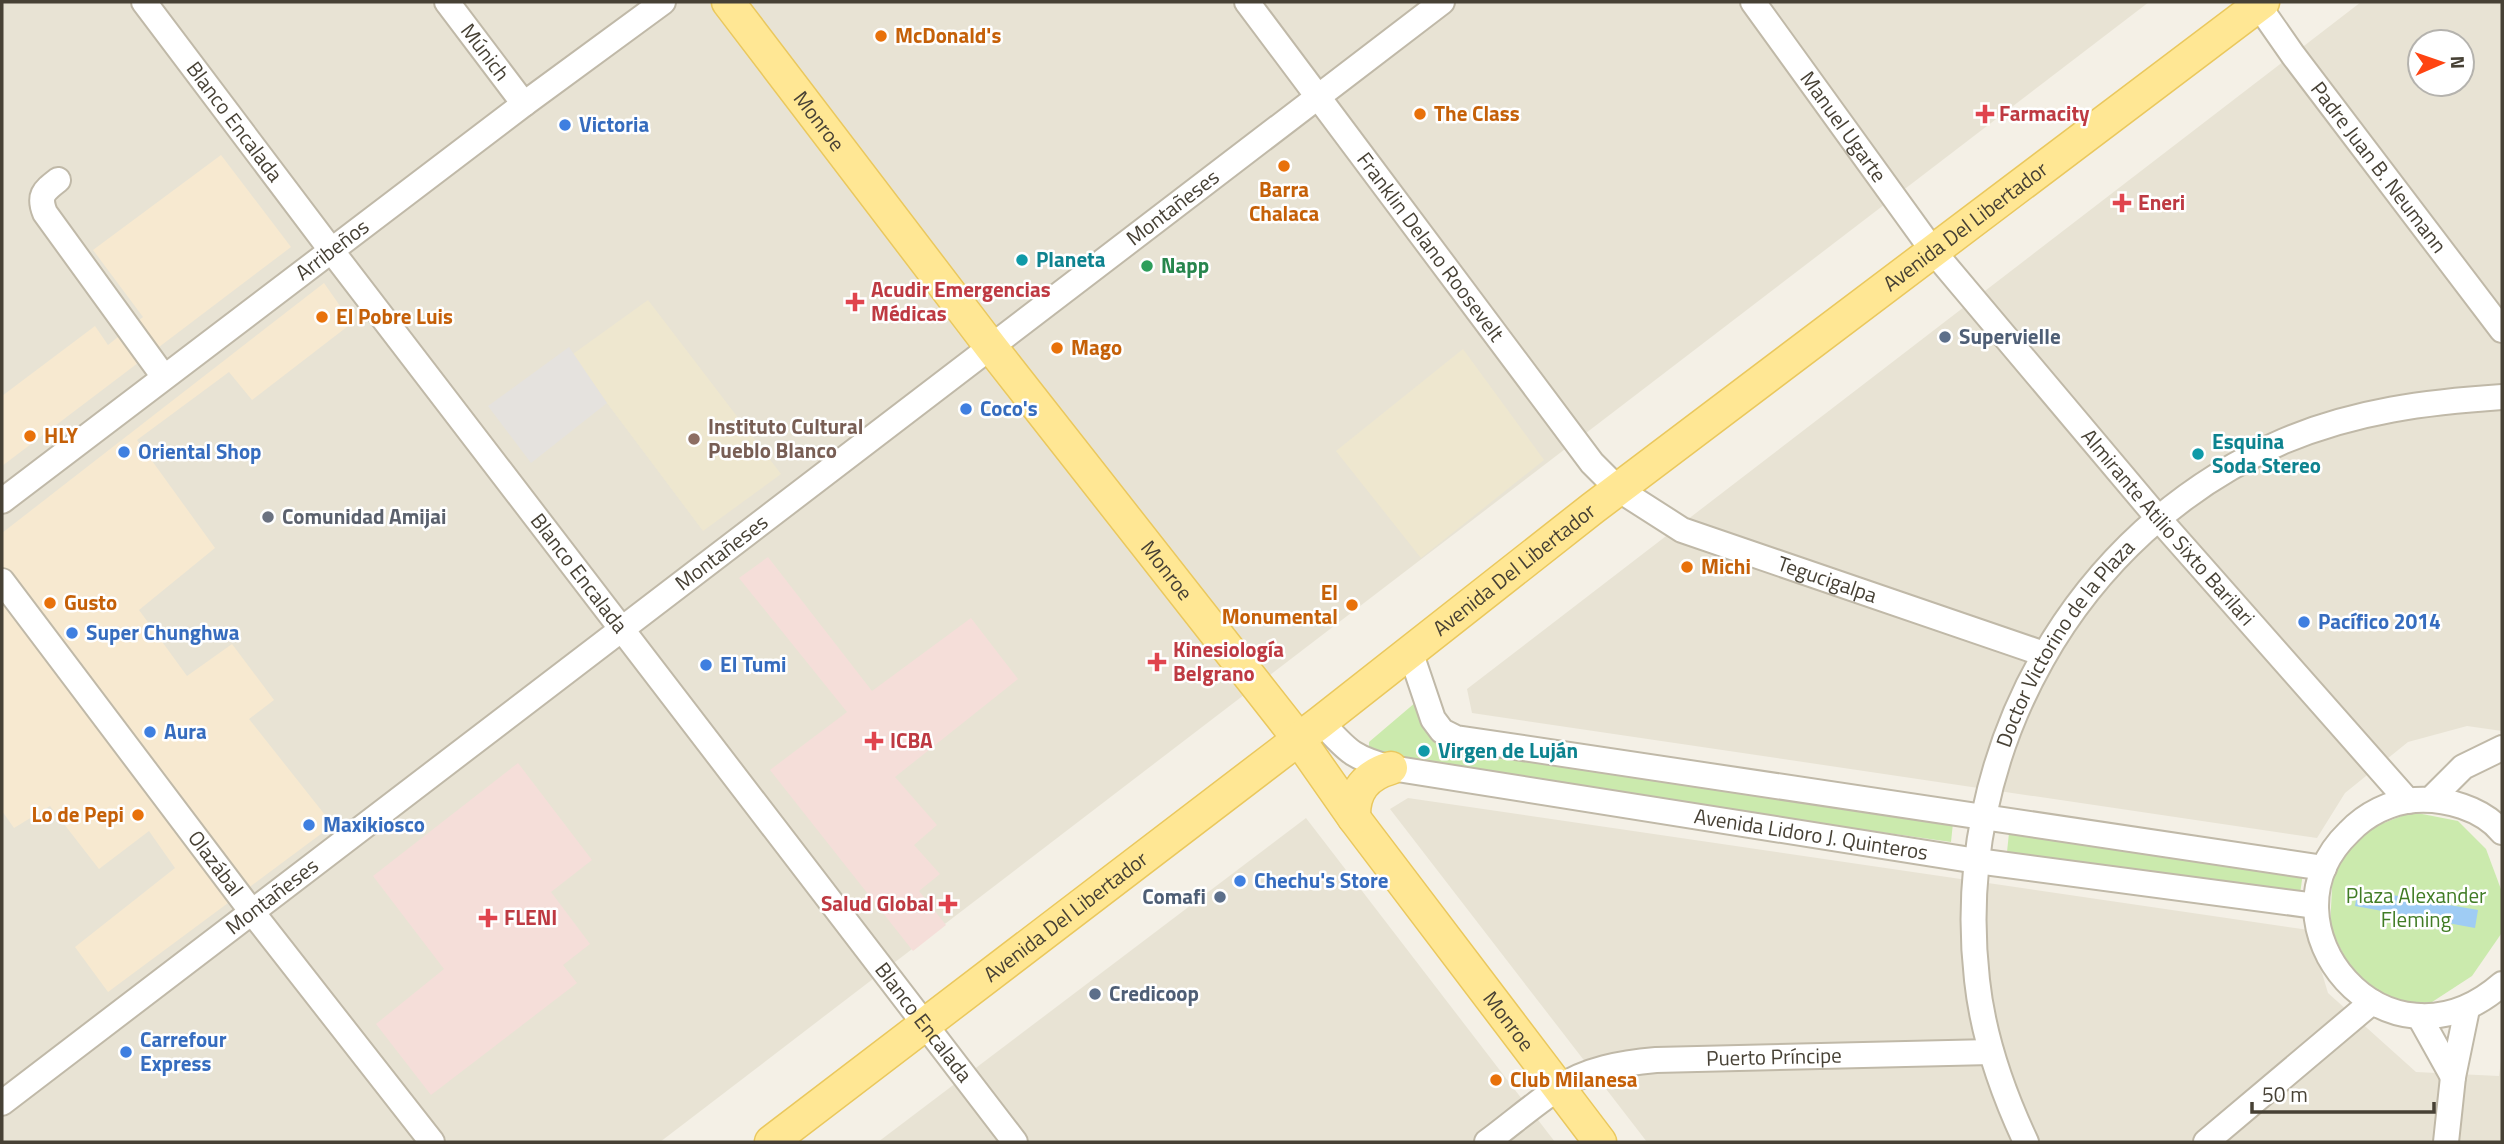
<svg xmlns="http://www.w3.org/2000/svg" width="2504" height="1144" font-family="'Titillium Web',sans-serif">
<rect width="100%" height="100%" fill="#f4f0e6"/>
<!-- residential -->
<g fill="#e8e3d4" fill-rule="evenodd">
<path d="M 2,2 L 2149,2 L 660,1142 L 2,1142 Z"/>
<path d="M 2361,2 L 2502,2 L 2502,731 L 2467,726 L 2408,742 L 2345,793 L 2317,838 L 1472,713 L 1467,689 ZM 2420,42 L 2462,42 L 2462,84 L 2420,84 Z"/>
<path d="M 1408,798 L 2309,930 L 2328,993 L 2416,1072 L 2499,1076 L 2502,1054 L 2502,1142 L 1647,1142 L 1390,809 Z"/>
<path d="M 1306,818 L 1555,1142 L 878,1142 Z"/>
</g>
<!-- commercial -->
<g fill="#f7e9d0">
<path d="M 221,155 L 291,247 L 2,466 L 2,396 L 95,326 L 108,345 L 143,317 L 93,250 Z"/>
<path d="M 324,283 L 352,323 L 252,400 L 229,372 L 137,440 L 215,548 L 139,610 L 187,676 L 232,644 L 274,700 L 249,719 L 333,825 L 108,992 L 75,947 L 175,868 L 149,831 L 99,869 L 50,806 L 14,828 L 2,811 L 2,533 Z"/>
</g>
<!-- education -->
<g fill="#eee7cf">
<path d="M 648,300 L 781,474 L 703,531 L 607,403 L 573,354 Z"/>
<path d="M 1463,349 L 1544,460 L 1421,558 L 1336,451 Z"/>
</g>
<!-- medical -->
<g fill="#f5ded9">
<path d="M 768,557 L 872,691 L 971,618 L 1018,679 L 895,777 L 937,825 L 914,845 L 940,874 L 919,891 L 946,925 L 913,951 L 770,770 L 847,712 L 739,578 Z"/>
<path d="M 518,763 L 592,860 L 551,892 L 590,944 L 563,965 L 577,983 L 431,1095 L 376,1024 L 444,969 L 373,876 Z"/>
</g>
<!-- green -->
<g fill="#cbeaad">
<path d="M 1416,702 C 1420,719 1423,729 1437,740 L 1953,823 L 1951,842 L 1374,760 L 1369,749 L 1369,742 Z"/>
<path d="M 2412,812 L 2458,821 L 2486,849 L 2502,892 L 2501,934 L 2472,976 L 2429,1004 L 2390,1000 L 2353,974 L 2330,927 L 2333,869 L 2363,831 Z"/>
<path d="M 2009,833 L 2303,873 L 2300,894 L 2007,852 Z"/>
</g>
<!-- parking -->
<path fill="#e5e2de" d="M 569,347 L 607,403 L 531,463 L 488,406 Z"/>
<!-- water -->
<path fill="#9fccf4" d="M 2358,889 L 2478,910 L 2475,928 L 2355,906 Z"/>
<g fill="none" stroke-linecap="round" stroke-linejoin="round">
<defs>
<g id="minor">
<path id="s1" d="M 144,2 L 331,250 L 1015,1142"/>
<path id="s2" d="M 447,2 L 524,104"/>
<path id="s3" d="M 1247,2 L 1592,463 L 1618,489 L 1682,530 L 2044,654"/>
<path id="s4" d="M 1753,2 L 1933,251 L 2158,518 L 2408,801"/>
<path id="s5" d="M 2256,2 L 2293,55 L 2502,330"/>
<path d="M 58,180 C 44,191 38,195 45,213 L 164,377"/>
<path id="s6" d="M 2,501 L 524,104 L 663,2"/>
<path id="s7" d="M 2,581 L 252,912 L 432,1142"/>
<path d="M 1410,651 L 1433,719 L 1442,731 L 1456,738 L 2324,868"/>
<path id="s8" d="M 1321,722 C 1348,751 1351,757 1391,768 L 1977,861 L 2316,906"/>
<path d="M 2431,799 L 2463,767 L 2502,748"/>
<path d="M 2502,832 C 2482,808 2445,798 2415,800 C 2390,802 2366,814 2349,832 C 2253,924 2386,1085 2502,984"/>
<path d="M 2419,1016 L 2453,1077"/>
<path id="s9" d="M 2,1103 L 1442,2"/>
<path id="s10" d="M 1487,1142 C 1510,1125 1533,1105 1557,1089 C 1586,1069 1622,1063 1656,1060 L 1991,1052"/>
<path id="s11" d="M 2026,1142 C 2002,1091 1983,1036 1977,980 C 1951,754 2074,531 2284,441 C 2355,411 2427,402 2502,397"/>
<path d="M 2206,1142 L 2372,1002"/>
<path d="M 2446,1142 L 2453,1077 L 2467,1009"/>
</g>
<g id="major">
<path id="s12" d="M 728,2 L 991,347 L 1298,738 L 1354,818 L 1600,1142"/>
<path d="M 1354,818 C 1353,791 1366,775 1391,768"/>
<path id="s13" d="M 771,1142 L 1321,722 L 1593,508 L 2263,2"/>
</g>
</defs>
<!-- minor casing -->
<use href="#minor" stroke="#c0b9a8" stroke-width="28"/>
<!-- major casing -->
<use href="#major" stroke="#eac85e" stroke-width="35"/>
<!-- minor -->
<use href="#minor" stroke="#fff" stroke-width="24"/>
<!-- major -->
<use href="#major" stroke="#ffe794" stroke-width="32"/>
</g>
<!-- markers -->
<g fill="#e8710a" stroke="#fff" stroke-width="2.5">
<circle cx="881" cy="36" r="7"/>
<circle cx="1420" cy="114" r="7"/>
<circle cx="1284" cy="166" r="7"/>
<circle cx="322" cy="317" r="7"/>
<circle cx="1057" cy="348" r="7"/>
<circle cx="30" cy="436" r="7"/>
<circle cx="1687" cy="567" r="7"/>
<circle cx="50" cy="603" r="7"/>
<circle cx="1352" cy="605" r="7"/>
<circle cx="138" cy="815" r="7"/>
<circle cx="1496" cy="1080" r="7"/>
</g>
<g fill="#e0444e" stroke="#fff" stroke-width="2.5">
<path d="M1981.5 103.5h7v7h7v7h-7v7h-7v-7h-7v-7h7z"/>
<path d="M2118.5 192.5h7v7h7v7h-7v7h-7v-7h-7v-7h7z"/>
<path d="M851.5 291.5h7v7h7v7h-7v7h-7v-7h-7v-7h7z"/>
<path d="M1153.5 651.5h7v7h7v7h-7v7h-7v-7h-7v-7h7z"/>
<path d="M870.5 730.5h7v7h7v7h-7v7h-7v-7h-7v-7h7z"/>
<path d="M944.5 893.5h7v7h7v7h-7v7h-7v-7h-7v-7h7z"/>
<path d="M484.5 907.5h7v7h7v7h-7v7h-7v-7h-7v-7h7z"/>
</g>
<g fill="#3f7fe0" stroke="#fff" stroke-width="2.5">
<circle cx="565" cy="125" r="7"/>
<circle cx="966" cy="409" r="7"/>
<circle cx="124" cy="452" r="7"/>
<circle cx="2304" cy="622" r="7"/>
<circle cx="72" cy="633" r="7"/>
<circle cx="706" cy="665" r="7"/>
<circle cx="150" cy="732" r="7"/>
<circle cx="309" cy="825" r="7"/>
<circle cx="1240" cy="881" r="7"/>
<circle cx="126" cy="1052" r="7"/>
</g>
<g fill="#0f9aa8" stroke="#fff" stroke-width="2.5">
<circle cx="1022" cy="260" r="7"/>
<circle cx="2198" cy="454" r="7"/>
<circle cx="1424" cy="751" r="7"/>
</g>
<circle fill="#2e9e5b" stroke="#fff" stroke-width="2.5" cx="1147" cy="266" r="7"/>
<g fill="#5c6f8a" stroke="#fff" stroke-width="2.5">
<circle cx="1945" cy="337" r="7"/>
<circle cx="1220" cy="897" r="7"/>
<circle cx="1095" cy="994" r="7"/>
</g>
<circle fill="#8d6e63" stroke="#fff" stroke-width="2.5" cx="694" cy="439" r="7"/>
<circle fill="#6b7280" stroke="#fff" stroke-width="2.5" cx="268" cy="517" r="7"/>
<g text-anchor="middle" stroke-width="5" stroke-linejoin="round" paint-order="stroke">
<!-- food labels -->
<g font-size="21" font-weight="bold" fill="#c56008" stroke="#fff" text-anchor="start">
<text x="895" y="43">McDonald's</text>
<text x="1434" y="121">The Class</text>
<text x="1284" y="197" text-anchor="middle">Barra<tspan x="1284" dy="24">Chalaca</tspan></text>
<text x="336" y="324">El Pobre Luis</text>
<text x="1071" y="355">Mago</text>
<text x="44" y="443">HLY</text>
<text x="1701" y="574">Michi</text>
<text x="1338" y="600" text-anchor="end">El<tspan x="1338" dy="24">Monumental</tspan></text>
<text x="64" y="610">Gusto</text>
<text x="124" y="822" text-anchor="end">Lo de Pepi</text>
<text x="1510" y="1087">Club Milanesa</text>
</g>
<!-- street labels -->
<g font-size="21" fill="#474135" stroke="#fff">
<text dy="7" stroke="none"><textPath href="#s2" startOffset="63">Múnich</textPath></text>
<text dy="7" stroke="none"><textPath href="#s1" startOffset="150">Blanco Encalada</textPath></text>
<text dy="7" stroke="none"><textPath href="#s12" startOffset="150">Monroe</textPath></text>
<text dy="7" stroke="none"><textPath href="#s4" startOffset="154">Manuel Ugarte</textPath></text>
<text dy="7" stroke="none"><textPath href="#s5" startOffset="206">Padre Juan B. Neumann</textPath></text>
<text dy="7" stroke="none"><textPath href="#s9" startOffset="1474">Montañeses</textPath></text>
<text dy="7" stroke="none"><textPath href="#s13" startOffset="1505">Avenida Del Libertador</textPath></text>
<text dy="7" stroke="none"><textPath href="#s3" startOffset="306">Franklin Delano Roosevelt</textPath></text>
<text dy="7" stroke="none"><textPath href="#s6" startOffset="415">Arribeños</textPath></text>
<text dy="7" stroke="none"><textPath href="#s4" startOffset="670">Almirante Atilio Sixto Barilari</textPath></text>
<text dy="7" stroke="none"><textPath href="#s9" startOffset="906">Montañeses</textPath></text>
<text dy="7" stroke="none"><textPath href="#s13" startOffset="938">Avenida Del Libertador</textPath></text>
<text dy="7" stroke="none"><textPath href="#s12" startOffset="718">Monroe</textPath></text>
<text dy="7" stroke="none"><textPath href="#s1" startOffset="718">Blanco Encalada</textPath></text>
<text dy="7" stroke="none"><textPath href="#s3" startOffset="842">Tegucigalpa</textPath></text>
<text dy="7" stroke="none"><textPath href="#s11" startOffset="528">Doctor Victorino de la Plaza</textPath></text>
<text dy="7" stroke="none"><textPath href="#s8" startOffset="511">Avenida Lidoro J. Quinteros</textPath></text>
<text dy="7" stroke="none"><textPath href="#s7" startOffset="354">Olazábal</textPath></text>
<text dy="7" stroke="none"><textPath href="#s9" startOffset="340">Montañeses</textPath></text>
<text dy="7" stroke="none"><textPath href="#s13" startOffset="371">Avenida Del Libertador</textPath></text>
<text dy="7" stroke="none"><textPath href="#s1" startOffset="1284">Blanco Encalada</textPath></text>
<text dy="7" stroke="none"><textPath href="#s12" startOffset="1284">Monroe</textPath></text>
<text dy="7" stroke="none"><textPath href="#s10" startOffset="310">Puerto Príncipe</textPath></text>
</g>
<!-- health labels -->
<g font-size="21" font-weight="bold" fill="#be3a42" stroke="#fff" text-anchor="start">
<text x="1999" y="121">Farmacity</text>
<text x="2138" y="210">Eneri</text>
<text x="871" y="297">Acudir Emergencias<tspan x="871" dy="24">Médicas</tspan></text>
<text x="1173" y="657">Kinesiología<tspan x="1173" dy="24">Belgrano</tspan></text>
<text x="890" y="748">ICBA</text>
<text x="934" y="911" text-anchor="end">Salud Global</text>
<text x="504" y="925">FLENI</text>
</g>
<!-- shop labels -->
<g font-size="21" font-weight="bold" fill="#366cbe" stroke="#fff" text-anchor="start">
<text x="579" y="132">Victoria</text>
<text x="980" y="416">Coco's</text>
<text x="138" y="459">Oriental Shop</text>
<text x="2318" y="629">Pacífico 2014</text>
<text x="86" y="640">Super Chunghwa</text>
<text x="720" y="672">El Tumi</text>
<text x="164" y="739">Aura</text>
<text x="323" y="832">Maxikiosco</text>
<text x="1254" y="888">Chechu's Store</text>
<text x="140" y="1047">Carrefour<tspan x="140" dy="24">Express</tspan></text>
</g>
<!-- culture labels -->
<g font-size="21" font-weight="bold" fill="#0d838f" stroke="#fff" text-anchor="start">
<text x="1036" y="267">Planeta</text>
<text x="2212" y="449">Esquina<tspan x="2212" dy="24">Soda Stereo</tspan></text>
<text x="1438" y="758">Virgen de Luján</text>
</g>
<!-- leisure labels -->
<g font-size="21" font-weight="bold" fill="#27864d" stroke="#fff" text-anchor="start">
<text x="1161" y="273">Napp</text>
</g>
<!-- service labels -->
<g font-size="21" font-weight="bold" fill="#4e5e75" stroke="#fff" text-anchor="start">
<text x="1959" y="344">Supervielle</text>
<text x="1206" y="904" text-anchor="end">Comafi</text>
<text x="1109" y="1001">Credicoop</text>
</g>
<!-- education labels -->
<g font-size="21" font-weight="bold" fill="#785e54" stroke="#fff" text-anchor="start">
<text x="708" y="434">Instituto Cultural<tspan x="708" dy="24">Pueblo Blanco</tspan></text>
</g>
<!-- worship labels -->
<g font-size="21" font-weight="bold" fill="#5b616d" stroke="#fff" text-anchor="start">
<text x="282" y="524">Comunidad Amijai</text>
</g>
<!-- park labels -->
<g font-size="21" fill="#417c25" stroke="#fff">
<text x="2416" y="903">Plaza Alexander<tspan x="2416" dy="24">Fleming</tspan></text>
</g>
</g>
<!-- border -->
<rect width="2504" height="1144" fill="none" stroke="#474135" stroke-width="7"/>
<!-- north arrow -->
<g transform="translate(2441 63) rotate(88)"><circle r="33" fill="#ffffff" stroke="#b5b3ae" stroke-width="2"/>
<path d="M0-5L12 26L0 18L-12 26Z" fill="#ff4412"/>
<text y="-10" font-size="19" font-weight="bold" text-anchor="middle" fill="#474135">N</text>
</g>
<!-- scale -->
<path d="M2252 1102v10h182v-10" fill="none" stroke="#474135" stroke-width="3.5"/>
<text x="2262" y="1102" font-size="21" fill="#474135" stroke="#ffffff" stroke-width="5" paint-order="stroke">50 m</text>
</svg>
